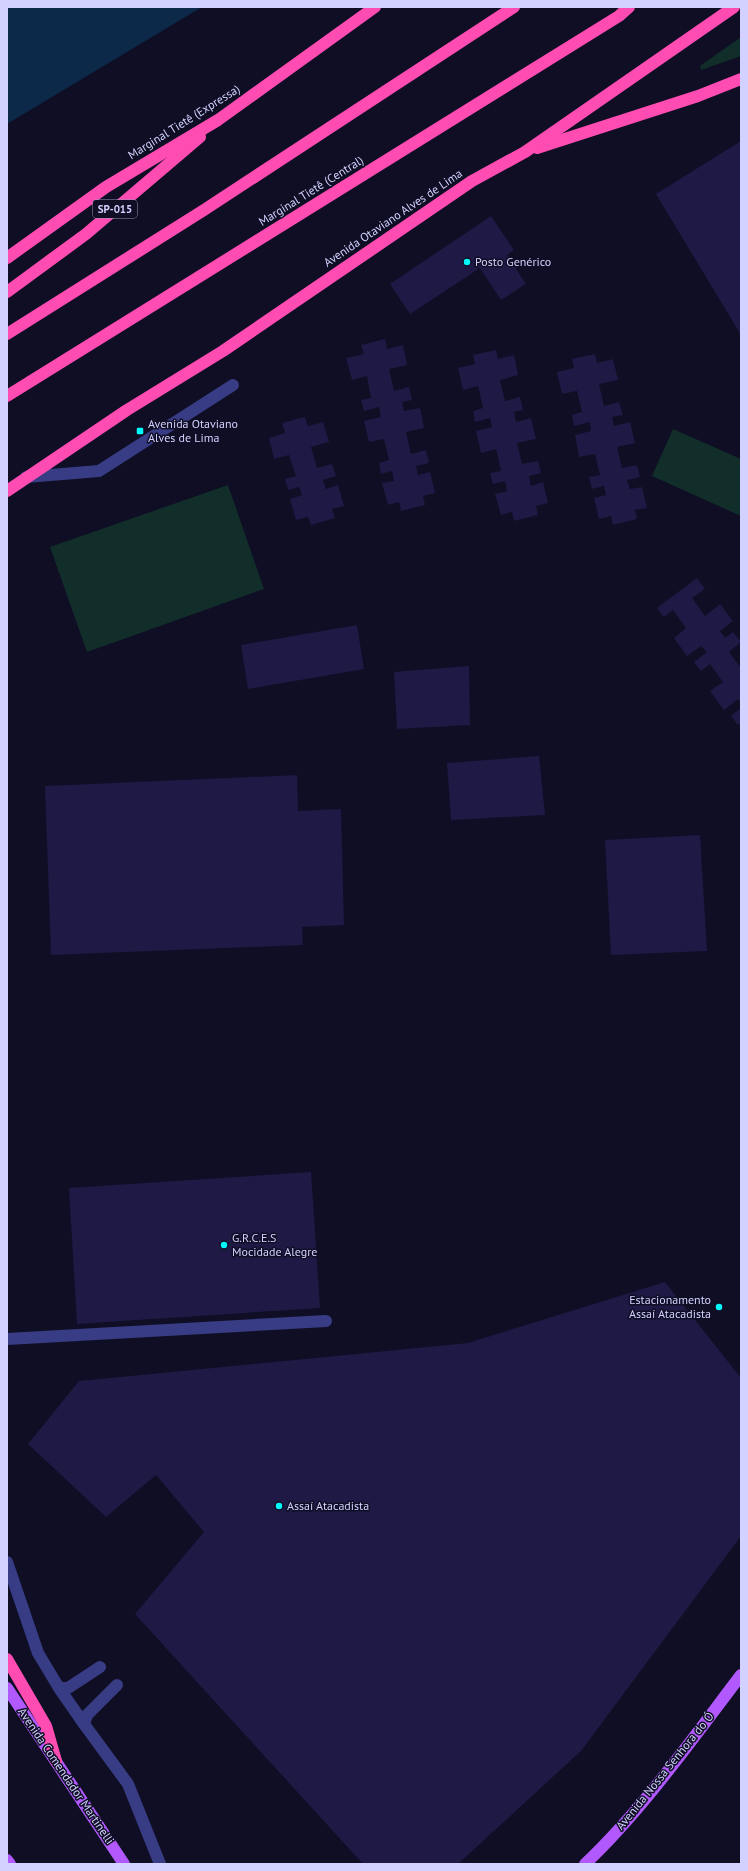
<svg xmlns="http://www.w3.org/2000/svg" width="748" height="1871" font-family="'PT Sans',sans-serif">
<rect width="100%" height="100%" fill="#0f0e24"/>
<!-- green -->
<g fill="#112e2a">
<path d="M 741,37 L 741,56 L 701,70 L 700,66 Z"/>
<path d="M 673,429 L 741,459 L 741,516 L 652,476 Z"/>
<path d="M 228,485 L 264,589 L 87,652 L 50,547 Z"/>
</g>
<!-- water -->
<path fill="#0c294a" d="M 7,7 L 202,7 L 7,124 Z"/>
<!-- building -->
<g fill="#1e1945">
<path d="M 741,141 L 741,335 L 656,194 Z"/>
<path d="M 491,216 L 514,250 L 507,255 L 526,284 L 501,300 L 480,268 L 410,314 L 390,284 Z"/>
<path d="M 385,339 L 387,349 L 403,345 L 407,365 L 389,369 L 394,391 L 409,387 L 412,400 L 402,402 L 404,411 L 420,408 L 424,428 L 406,432 L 411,454 L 426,450 L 429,463 L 416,466 L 418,475 L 430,472 L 435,493 L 423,496 L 425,505 L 401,511 L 399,502 L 388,505 L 382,483 L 394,481 L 392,471 L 381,474 L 379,463 L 389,460 L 384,439 L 369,442 L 364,421 L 381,417 L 379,407 L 364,411 L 361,400 L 371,398 L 367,376 L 352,380 L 346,358 L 364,354 L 361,345 Z"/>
<path d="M 496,350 L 498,359 L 514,355 L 518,375 L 500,380 L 505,401 L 520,397 L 523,410 L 514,412 L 516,422 L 531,418 L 536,439 L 517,443 L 522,464 L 538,461 L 541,473 L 529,476 L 531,486 L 543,482 L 548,503 L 536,506 L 538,515 L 514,521 L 512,512 L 501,515 L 495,494 L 507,491 L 505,481 L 493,484 L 490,473 L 501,471 L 496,449 L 481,453 L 476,431 L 492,427 L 490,418 L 475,422 L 473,411 L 483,408 L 478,386 L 463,390 L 458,368 L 475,364 L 473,355 Z"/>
<path d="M 595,354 L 597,363 L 613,359 L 618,380 L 599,384 L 604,406 L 619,402 L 623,415 L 612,417 L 614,426 L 630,422 L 635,443 L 617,447 L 622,468 L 637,465 L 640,477 L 627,480 L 630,489 L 642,487 L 647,508 L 635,510 L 637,519 L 613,525 L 611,516 L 599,519 L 594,498 L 606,495 L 604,486 L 592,489 L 589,477 L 600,475 L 595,454 L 579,457 L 575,435 L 591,431 L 590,422 L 574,426 L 572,415 L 582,412 L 577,391 L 562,394 L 557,372 L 574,368 L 572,359 Z"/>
<path d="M 305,417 L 308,426 L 323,422 L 329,442 L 311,447 L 317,468 L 332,464 L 336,476 L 323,480 L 326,489 L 338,485 L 344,506 L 332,509 L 335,518 L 311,525 L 308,517 L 296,520 L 290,499 L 302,495 L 299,487 L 288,490 L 285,479 L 296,476 L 289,455 L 274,459 L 269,438 L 285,433 L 282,423 Z"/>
<path d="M 697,578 L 705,589 L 692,598 L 705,616 L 720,604 L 733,621 L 720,631 L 725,638 L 733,632 L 741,642 L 729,652 L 741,668 L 741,704 L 738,699 L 724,710 L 710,691 L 723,682 L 710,664 L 701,671 L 694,662 L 707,652 L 701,646 L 687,656 L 674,638 L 686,628 L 673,610 L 664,617 L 657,608 Z"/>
<path d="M 357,625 L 364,669 L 248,689 L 241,645 Z"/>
<path d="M 469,666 L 470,725 L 397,729 L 394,672 Z"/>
<path d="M 741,708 L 741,723 L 738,725 L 731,716 Z"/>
<path d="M 539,756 L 545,815 L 451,820 L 447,763 Z"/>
<path d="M 297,775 L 298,811 L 341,809 L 344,925 L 302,927 L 303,945 L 51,955 L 45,786 Z"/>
<path d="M 700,835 L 707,951 L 611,955 L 605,840 Z"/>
<path d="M 311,1172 L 320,1308 L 77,1324 L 69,1188 Z"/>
<path d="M 665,1282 L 741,1378 L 741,1536 L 581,1751 L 458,1864 L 363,1864 L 135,1614 L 204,1532 L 156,1475 L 106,1517 L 28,1444 L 79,1381 L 468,1343 Z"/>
</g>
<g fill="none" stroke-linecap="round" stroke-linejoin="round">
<!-- minor -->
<g stroke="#383c84" stroke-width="12">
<path d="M 26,477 L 99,471 L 233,385"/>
<path d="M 7,1339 L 326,1321"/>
<path d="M 7,1562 L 38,1653 L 59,1688 L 68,1688 L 100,1667"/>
<path d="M 117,1685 L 87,1715 L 84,1724 L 128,1784 L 160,1864"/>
<path d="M 59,1688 L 84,1724"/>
</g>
<!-- major -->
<g stroke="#b158ff" stroke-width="12">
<path d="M 7,1688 L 124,1864"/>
<path d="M 7,1860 L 10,1864"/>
<path d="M 585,1864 C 643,1809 693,1738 741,1675"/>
</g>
<!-- highway -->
<g stroke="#ff4cb2" stroke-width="12">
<path d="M 537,148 L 698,96 L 741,79"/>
<path d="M 7,258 L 106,187 L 218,120 L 375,7"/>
<path d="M 7,292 L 86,234 L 200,137"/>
<path d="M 7,334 L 204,210 L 514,7"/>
<path d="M 7,396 L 619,16 L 629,7"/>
<path d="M 7,491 L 127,410 L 223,351 L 472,181 L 525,152 L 734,7"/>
<path d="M 7,1659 L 46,1726 L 56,1761"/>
</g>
</g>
<!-- markers -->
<g fill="#00fafc" stroke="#0f0e24" stroke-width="1.5">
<circle cx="467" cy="262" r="4"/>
<rect x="136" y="427" width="8" height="8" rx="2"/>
<circle cx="224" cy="1245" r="4"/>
<circle cx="719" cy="1307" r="4"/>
<circle cx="279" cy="1506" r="4"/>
</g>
<g text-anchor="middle" stroke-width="3" stroke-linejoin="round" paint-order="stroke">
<!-- shield labels -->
<rect fill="#0f0e24" stroke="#9896bd" stroke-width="1" x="93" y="200" width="44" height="18" rx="3"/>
<g font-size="11" font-weight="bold" fill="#d2d1ff">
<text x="115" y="213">SP-015</text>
</g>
<!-- street labels -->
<g font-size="12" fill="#d2d1ff" stroke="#0f0e24">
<text transform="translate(184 122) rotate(-32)" y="4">Marginal Tietê (Expressa)</text>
<text transform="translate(311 191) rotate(-32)" y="4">Marginal Tietê (Central)</text>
<text transform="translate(393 218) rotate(-34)" y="4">Avenida Otaviano Alves de Lima</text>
<text transform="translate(665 1771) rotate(-51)" y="4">Avenida Nossa Senhora do Ó</text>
<text transform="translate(66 1776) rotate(56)" y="4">Avenida Comendador Martinelli</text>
</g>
<!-- poi labels -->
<g font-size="12" fill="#d2d1ff" stroke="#0f0e24" text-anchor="start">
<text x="475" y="266">Posto Genérico</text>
<text x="148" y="428">Avenida Otaviano<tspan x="148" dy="14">Alves de Lima</tspan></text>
<text x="232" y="1242">G.R.C.E.S<tspan x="232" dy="14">Mocidade Alegre</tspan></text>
<text x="711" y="1304" text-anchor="end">Estacionamento<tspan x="711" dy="14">Assaí Atacadista</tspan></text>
<text x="287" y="1510">Assaí Atacadista</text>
</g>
</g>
<!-- border -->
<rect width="748" height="1871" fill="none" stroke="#d2d1ff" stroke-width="16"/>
</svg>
